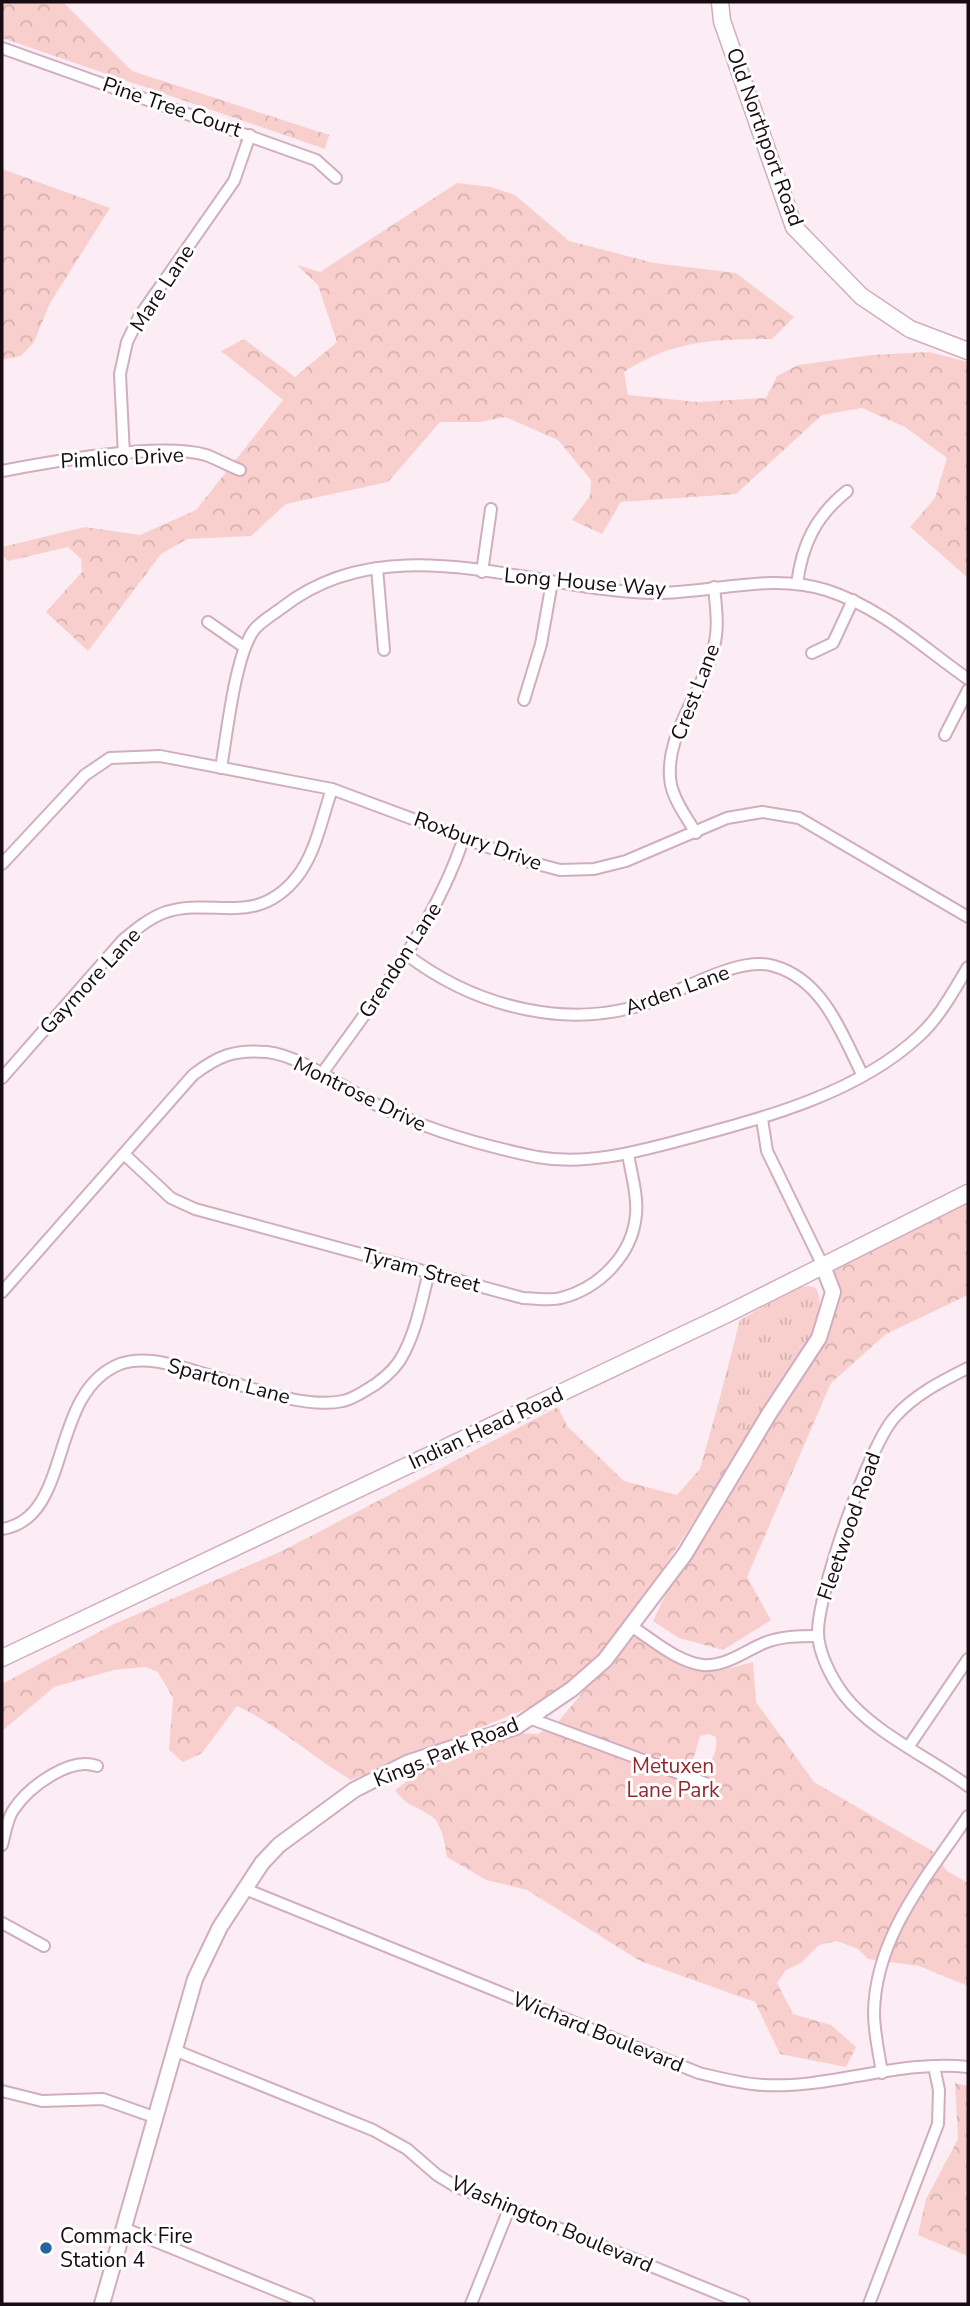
<svg xmlns="http://www.w3.org/2000/svg" width="970" height="2306" font-family="'Nunito Sans',sans-serif">
<defs>
<pattern id="grass-tufts" width="24" height="20" patternUnits="userSpaceOnUse" patternTransform="scale(1.75)"><rect width="24" height="20" fill="#f9cfcd"/><path d="M3 7l-1-3M5 7V3M7 7l1-3M15 17l-1-3M17 17v-4M19 17l1-3" fill="none" stroke="#d5b1af"/></pattern>
<pattern id="forest-crowns" width="20" height="18" patternUnits="userSpaceOnUse" patternTransform="scale(1.75)"><rect width="20" height="18" fill="#f9cfcd"/><path d="M2 6a3 3 0 1 1 6 0M12 15a3 3 0 1 1 6 0" fill="none" stroke="#d5b1af"/></pattern>
</defs>
<rect width="100%" height="100%" fill="#fcedf5"/>
<!-- grass -->
<path fill="url(#grass-tufts)" d="M 809,1286 L 816,1288 C 823,1304 819,1317 814,1332 L 740,1451 L 719,1401 L 740,1320 L 798,1287 Z"/>
<!-- forest -->
<g fill="url(#forest-crowns)" fill-rule="evenodd">
<path d="M 2,2 L 63,2 L 132,71 L 329,135 L 325,149 L 2,38 Z"/>
<path d="M 2,169 L 110,208 L 50,303 L 34,342 L 21,356 L 2,360 Z"/>
<path d="M 457,183 L 491,187 L 515,195 L 569,241 L 654,263 L 736,273 L 794,317 L 772,339 C 715,339 673,340 624,372 L 628,395 L 698,402 L 766,398 L 777,376 L 798,365 L 872,355 L 929,352 L 968,362 L 968,578 L 910,527 L 935,498 L 947,458 L 905,427 L 862,408 L 822,415 L 736,494 L 621,502 L 602,534 L 572,520 L 590,496 L 591,480 L 558,440 L 505,417 L 480,422 L 440,422 L 388,482 L 286,504 L 251,536 L 187,539 L 161,554 L 88,651 L 46,612 L 82,572 L 81,559 L 68,547 L 8,561 L 2,555 L 2,547 L 85,527 L 140,535 L 196,510 L 283,400 L 221,351 L 244,339 L 295,377 L 337,342 L 318,285 L 297,265 L 320,272 Z"/>
<path d="M 968,1193 L 968,1295 L 886,1334 L 831,1383 L 747,1577 L 771,1620 L 723,1650 L 679,1638 L 653,1621 L 685,1554 L 829,1312 L 823,1266 Z"/>
<path d="M 719,1401 L 742,1403 L 740,1451 L 628,1622 L 588,1668 L 531,1707 L 351,1780 C 312,1757 278,1725 237,1706 L 202,1753 L 183,1762 L 169,1750 L 173,1698 L 158,1672 L 145,1667 L 114,1670 L 54,1687 L 2,1731 L 2,1684 L 112,1625 L 282,1551 L 558,1407 L 567,1426 L 624,1481 L 677,1495 L 700,1469 Z"/>
<path d="M 632,1633 L 687,1667 L 715,1672 L 753,1662 L 756,1702 L 814,1782 L 934,1852 L 947,1871 L 968,1883 L 968,1986 L 919,1966 L 868,1959 L 858,1949 L 837,1941 L 819,1945 L 801,1963 L 786,1970 L 777,1983 L 793,2014 L 831,2025 L 856,2047 L 846,2067 L 780,2054 L 755,2002 L 640,1961 L 527,1890 L 486,1880 L 447,1857 C 445,1845 442,1823 431,1816 C 415,1805 407,1807 395,1790 L 422,1770 L 515,1733 L 538,1734 L 558,1722 ZM 709,1734 L 716,1737 C 719,1763 697,1783 675,1762 L 689,1763 L 694,1757 L 700,1736 Z"/>
<path d="M 955,2083 L 968,2086 L 968,2256 L 918,2235 L 926,2199 L 958,2139 Z"/>
</g>
<g fill="none" stroke-linecap="round" stroke-linejoin="round">
<defs>
<g id="minor">
<path d="M 2,48 L 316,160 L 336,178"/>
<path d="M 124,455 L 120,374 L 127,342 L 139,317 L 234,181 L 250,135"/>
<path d="M 2,471 C 49,462 162,442 206,455 C 217,459 229,466 240,470"/>
<path d="M 377,568 L 384,650"/>
<path d="M 482,572 L 491,509"/>
<path d="M 797,584 C 802,544 816,516 847,491"/>
<path d="M 208,622 L 244,647"/>
<path d="M 812,653 L 833,643 L 853,600"/>
<path d="M 524,700 L 541,644 L 552,582"/>
<path d="M 945,735 L 968,690"/>
<path d="M 221,768 C 227,734 235,655 254,630 C 261,621 274,614 283,607 C 389,524 531,590 652,593 C 710,594 769,572 826,590 C 882,608 921,646 968,679"/>
<path d="M 696,833 C 687,818 675,802 671,785 C 662,736 704,692 714,646 C 719,627 716,607 714,587"/>
<path d="M 2,864 L 85,775 L 110,758 L 160,756 L 332,789 L 526,861 L 560,870 L 594,869 L 626,861 L 727,818 L 762,812 L 799,818 L 968,917"/>
<path d="M 407,955 C 477,1008 574,1033 658,999 C 689,987 741,956 774,966 C 823,980 841,1032 862,1074"/>
<path d="M 321,1075 C 375,999 435,926 464,837"/>
<path d="M 2,1078 L 122,941 C 135,930 149,918 166,912 C 213,897 255,928 296,878 C 316,854 322,817 332,789"/>
<path d="M 762,1119 L 767,1151 L 823,1266"/>
<path d="M 124,1154 L 171,1198 L 195,1209 L 523,1298 C 535,1298 550,1301 561,1298 C 600,1288 633,1254 636,1214 C 638,1195 631,1173 628,1154"/>
<path d="M 2,1292 L 193,1075 C 218,1056 234,1049 267,1052 C 303,1056 347,1091 381,1107 C 430,1131 484,1146 537,1157 C 589,1166 639,1151 689,1138 C 767,1117 858,1093 919,1036 C 940,1017 954,990 968,967"/>
<path d="M 968,1368 C 940,1382 914,1395 894,1418 C 868,1448 818,1592 818,1632 C 818,1653 832,1679 844,1695 C 872,1732 930,1758 968,1786"/>
<path d="M 2,1529 C 74,1518 47,1393 120,1364 C 145,1355 174,1365 198,1372 C 238,1383 302,1410 343,1401 C 354,1399 366,1390 376,1384 C 387,1376 398,1366 404,1353 C 417,1328 422,1299 429,1272"/>
<path d="M 631,1626 C 653,1640 677,1662 703,1665 C 725,1667 745,1651 764,1643 C 781,1636 800,1636 818,1636"/>
<path d="M 529,1718 L 705,1783"/>
<path d="M 909,1746 L 968,1659"/>
<path d="M 2,1845 C 5,1834 7,1818 14,1809 C 29,1787 70,1756 97,1766"/>
<path d="M 245,1889 L 699,2073 C 720,2078 741,2084 763,2085 C 831,2089 900,2059 968,2067"/>
<path d="M 2,1923 L 44,1946"/>
<path d="M 174,2050 L 373,2130 L 407,2149 L 437,2175 L 455,2186 L 744,2304"/>
<path d="M 882,2073 C 879,2053 874,2033 874,2013 C 875,1936 928,1876 968,1816"/>
<path d="M 2,2091 L 42,2101 L 103,2099 L 154,2117"/>
<path d="M 123,2228 L 309,2304"/>
<path d="M 471,2304 L 509,2209"/>
<path d="M 869,2304 L 938,2124 L 939,2090 L 934,2066"/>
</g>
<path id="tertiary" d="M 102,2304 L 195,1979 L 220,1927 L 262,1863 L 279,1845 L 354,1790 L 407,1763 L 516,1727 L 572,1689 L 605,1660 L 685,1554 L 769,1414 L 819,1338 L 833,1292 L 823,1266"/>
<g id="secondary">
<path d="M 720,2 L 722,21 L 794,227 L 861,296 L 910,329 L 968,351"/>
<path d="M 2,1658 L 725,1315 L 968,1193"/>
</g>
</defs>
<!-- minor casing -->
<use href="#minor" stroke="#d1adc0" stroke-width="14"/>
<!-- tertiary casing -->
<use href="#tertiary" stroke="#d1adc0" stroke-width="18"/>
<!-- secondary casing -->
<use href="#secondary" stroke="#d1adc0" stroke-width="19"/>
<!-- minor -->
<use href="#minor" stroke="#fff" stroke-width="10"/>
<!-- tertiary -->
<use href="#tertiary" stroke="#fff" stroke-width="14"/>
<!-- secondary -->
<use href="#secondary" stroke="#fff" stroke-width="16"/>
</g>
<!-- markers -->
<circle fill="#25659b" stroke="#fff" stroke-width="2.5" cx="46" cy="2248" r="7"/>
<g text-anchor="middle" stroke-width="6" stroke-linejoin="round" paint-order="stroke">
<!-- street labels -->
<g font-size="21" fill="#180c13" stroke="#fff">
<text transform="translate(172 107) rotate(19)" y="7">Pine Tree Court</text>
<text transform="translate(765 137) rotate(70)" y="7">Old Northport Road</text>
<text transform="translate(162 288) rotate(-57)" y="7">Mare Lane</text>
<text transform="translate(122 458) rotate(-3)" y="7">Pimlico Drive</text>
<text transform="translate(585 582) rotate(5)" y="7">Long House Way</text>
<text transform="translate(695 692) rotate(-69)" y="7">Crest Lane</text>
<text transform="translate(478 841) rotate(20)" y="7">Roxbury Drive</text>
<text transform="translate(400 960) rotate(-57)" y="7">Grendon Lane</text>
<text transform="translate(90 981) rotate(-47)" y="7">Gaymore Lane</text>
<text transform="translate(677 990) rotate(-20)" y="7">Arden Lane</text>
<text transform="translate(360 1094) rotate(26)" y="7">Montrose Drive</text>
<text transform="translate(421 1270) rotate(15)" y="7">Tyram Street</text>
<text transform="translate(229 1381) rotate(15)" y="7">Sparton Lane</text>
<text transform="translate(486 1428) rotate(-25)" y="7">Indian Head Road</text>
<text transform="translate(849 1526) rotate(-71)" y="7">Fleetwood Road</text>
<text transform="translate(446 1752) rotate(-22)" y="7">Kings Park Road</text>
<text transform="translate(598 2032) rotate(22)" y="7">Wichard Boulevard</text>
<text transform="translate(552 2224) rotate(23)" y="7">Washington Boulevard</text>
</g>
<!-- park labels -->
<g font-size="21" fill="#96252c" stroke="#fff">
<text x="673" y="1773">Metuxen<tspan x="673" dy="24">Lane Park</tspan></text>
</g>
<!-- poi labels -->
<g font-size="21" fill="#180c13" stroke="#fff" text-anchor="start">
<text x="60" y="2243">Commack Fire<tspan x="60" dy="24">Station 4</tspan></text>
</g>
</g>
<!-- border -->
<rect width="970" height="2306" fill="none" stroke="#180c13" stroke-width="7"/>
</svg>
